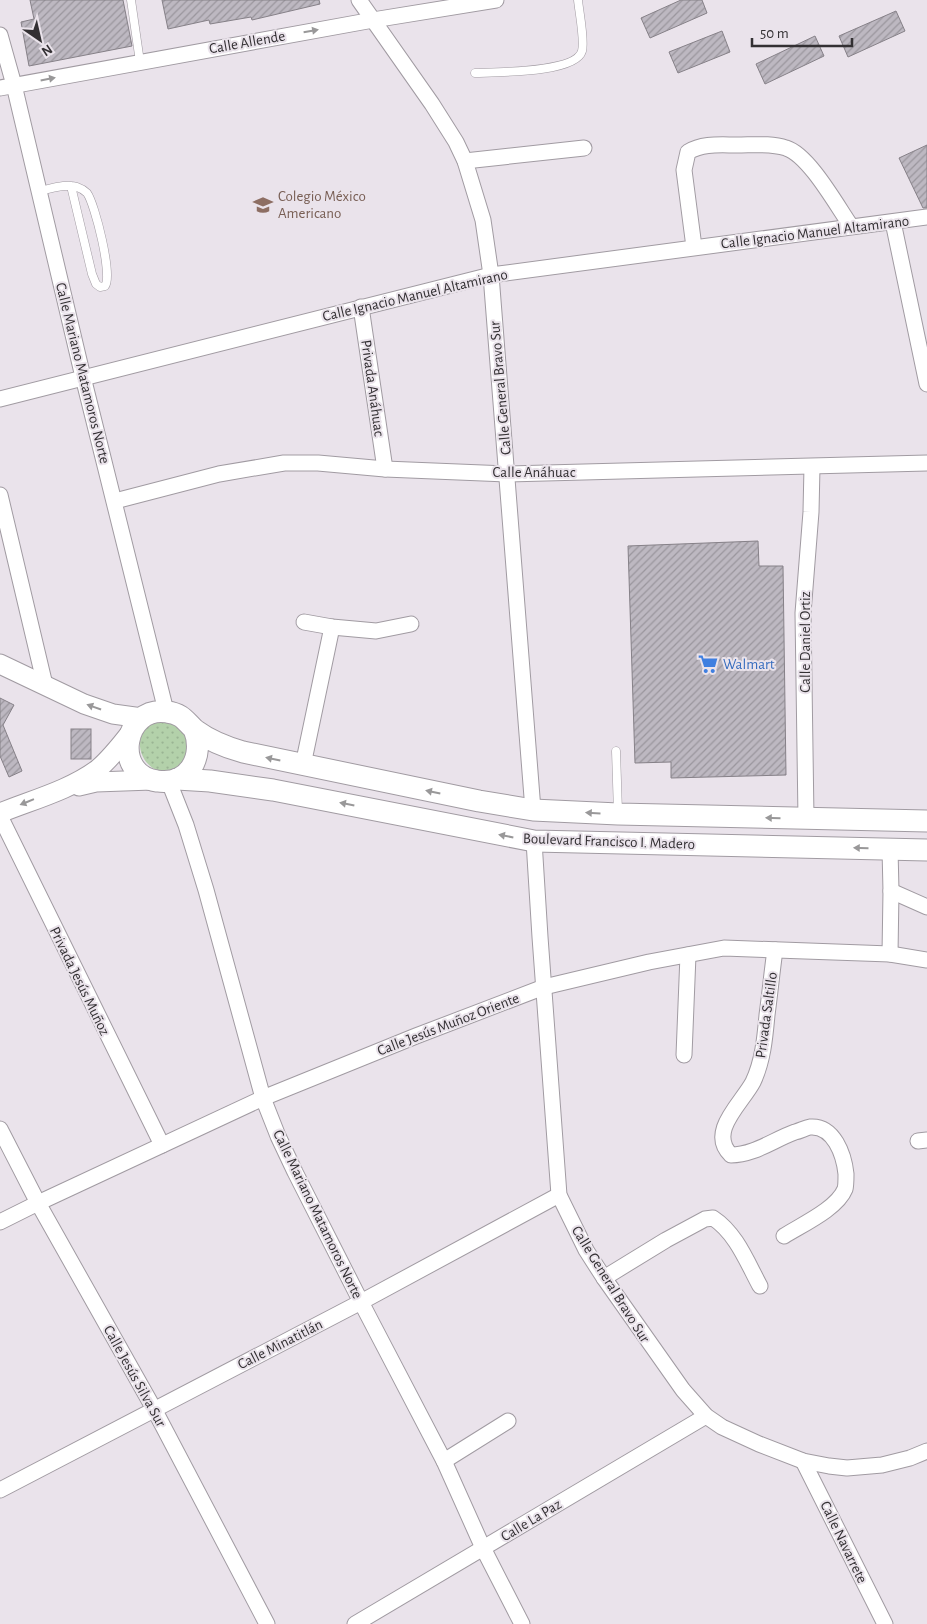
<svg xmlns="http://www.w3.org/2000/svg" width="927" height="1624" font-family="'Alegreya Sans',sans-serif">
<defs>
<pattern id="grass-dots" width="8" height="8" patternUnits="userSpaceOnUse" patternTransform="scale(1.25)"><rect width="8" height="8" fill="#b3d1aa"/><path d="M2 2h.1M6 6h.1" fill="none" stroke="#9ab493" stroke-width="1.8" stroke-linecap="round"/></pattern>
<pattern id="building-hatch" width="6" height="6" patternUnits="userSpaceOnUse" patternTransform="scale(1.25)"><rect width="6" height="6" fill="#bdb8c1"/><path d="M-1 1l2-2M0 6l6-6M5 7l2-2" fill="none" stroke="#9a969d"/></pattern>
</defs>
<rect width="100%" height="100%" fill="#eae3eb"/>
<!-- grass -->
<path fill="url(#grass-dots)" d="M 165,719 L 188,731 L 186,762 C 182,764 177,769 172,770 C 148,779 129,744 147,727 C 151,723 159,721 165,719 Z"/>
<!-- building -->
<g fill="url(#building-hatch)" stroke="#868188">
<path d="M 30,0 L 123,0 L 132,46 L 29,66 L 21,22 L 34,19 Z"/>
<path d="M 162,0 L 319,0 L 320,4 L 252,20 L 251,17 L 210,24 L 209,20 L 168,29 Z"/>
<path d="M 681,0 L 702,0 L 707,13 L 650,38 L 641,18 Z"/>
<path d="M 896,11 L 905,31 L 848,57 L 839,36 Z"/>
<path d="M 722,31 L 730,52 L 678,73 L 669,52 Z"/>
<path d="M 815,36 L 824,56 L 765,84 L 756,64 Z"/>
<path d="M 927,145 L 927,208 L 923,208 L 899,158 Z"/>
<path d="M 758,541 L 759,566 L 783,566 L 786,775 L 671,778 L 671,762 L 635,763 L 628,546 Z"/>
<path d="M 0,698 L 14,705 L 3,725 L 22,771 L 9,777 L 0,756 Z"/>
<rect x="71" y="729" width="20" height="30"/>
</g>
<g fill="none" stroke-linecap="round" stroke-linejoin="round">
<defs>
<g id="service">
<path d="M 131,0 L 140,62"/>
<path d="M 475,73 C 497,72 576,73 582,51 C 585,41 579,11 578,0"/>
<path d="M 39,191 C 50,189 67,183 77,187 C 80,188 85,191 87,193 C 95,204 113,276 105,286 L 100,287 L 96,284 L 92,274 L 71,186"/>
<path d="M 616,751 L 618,812"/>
</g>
<g id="minor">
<path d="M 359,0 L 432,104 L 456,142 L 465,161 L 483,220 L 491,275 L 533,810"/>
<path d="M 0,35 L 14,85 L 83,377 L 166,711"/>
<path d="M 0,88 L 373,20 L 496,0"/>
<path d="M 465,161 L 584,148"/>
<path d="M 893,222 L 927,384"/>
<path d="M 694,247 L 684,170 L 688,152 C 703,143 720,145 737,145 C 753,145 771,143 786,148 C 809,155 837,206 851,226"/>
<path d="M 361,307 L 385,469"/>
<path d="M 0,399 L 491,275 L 927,217"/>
<path d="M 0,495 L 45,685"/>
<path d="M 115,501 L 219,474 L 284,463 L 318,463 L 385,469 L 507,474 L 927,463"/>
<path d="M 304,622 L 332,627 L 376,631 L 411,624"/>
<path d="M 303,765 L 332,627"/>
<path d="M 169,782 L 186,825 L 206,890 L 263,1098 L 278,1136 L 295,1172 L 361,1302 L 444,1461 L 483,1548 L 522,1624"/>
<path d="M 0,816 L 162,1145"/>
<path d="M 806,818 L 803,613 L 811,512 L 812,467"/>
<path d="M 534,841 L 540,937 L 559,1195 L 586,1250 L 604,1278 L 683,1390 L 706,1416 L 722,1427 L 759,1444 L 803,1461 L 829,1466 L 847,1468 L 882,1465 L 910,1458 L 927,1451"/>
<path d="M 890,849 L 891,891 L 890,954"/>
<path d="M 891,891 L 927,907"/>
<path d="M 775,950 C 772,971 770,993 767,1015 C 765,1037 763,1061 753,1082 C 742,1103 707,1132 731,1155 C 754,1155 773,1140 795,1132 C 800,1131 805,1128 810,1127 C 834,1125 844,1155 846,1174 C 846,1178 846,1186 845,1189 C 837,1209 801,1225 784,1236"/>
<path d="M 684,1055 L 688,955"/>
<path d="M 0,1129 L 38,1203 L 154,1409 L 267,1624"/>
<path d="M 918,1141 L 927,1140"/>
<path d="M 0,1222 L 38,1203 L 263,1098 L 416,1036 L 544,987 L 649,962 L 724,948 L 890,954 L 927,960"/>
<path d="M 604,1278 L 666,1240 L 705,1219 L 713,1218 C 736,1233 747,1262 760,1286"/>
<path d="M 444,1461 L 508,1421"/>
<path d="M 803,1461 L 885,1624"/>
<path d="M 0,1490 L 361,1302 L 559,1195"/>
<path d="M 355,1624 L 706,1416"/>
</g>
<g id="tertiary">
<path d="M 0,664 L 84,704 L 113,714 L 142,718"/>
<path d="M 79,786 L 96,782 L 152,780"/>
<path d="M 0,813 C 32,800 70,790 98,769 C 111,758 121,745 131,732"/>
</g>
<g id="secondary">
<path d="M 194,729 C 205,756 189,786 157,781 C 112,775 123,705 167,712 C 183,714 185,721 195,730 C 210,741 225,747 243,752 L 479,801 L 533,810 L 618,814 L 927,821"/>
<path d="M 177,779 L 210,781 L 273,790 L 534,841 L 927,850"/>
</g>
</defs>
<!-- service casing -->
<use href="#service" stroke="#a19ba2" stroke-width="9"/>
<!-- minor casing -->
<use href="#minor" stroke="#a19ba2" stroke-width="17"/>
<!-- tertiary casing -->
<use href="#tertiary" stroke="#a19ba2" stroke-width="21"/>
<!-- secondary casing -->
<use href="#secondary" stroke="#a19ba2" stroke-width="23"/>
<!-- service -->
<use href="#service" stroke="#fff" stroke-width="8"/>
<!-- minor -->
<use href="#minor" stroke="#fff" stroke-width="15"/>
<!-- tertiary -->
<use href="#tertiary" stroke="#fff" stroke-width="19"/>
<!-- secondary -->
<use href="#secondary" stroke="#fff" stroke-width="21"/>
</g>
<!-- one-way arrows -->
<defs><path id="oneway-solid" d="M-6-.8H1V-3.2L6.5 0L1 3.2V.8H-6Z" transform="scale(1.25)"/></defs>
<g fill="#999899">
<use href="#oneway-solid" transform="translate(311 31) rotate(-10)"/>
<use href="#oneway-solid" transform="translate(48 79) rotate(-11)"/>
<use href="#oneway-solid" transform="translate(94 707) rotate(-161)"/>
<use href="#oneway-solid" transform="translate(273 759) rotate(-168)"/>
<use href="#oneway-solid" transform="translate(433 792) rotate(-168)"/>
<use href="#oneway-solid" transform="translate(27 802) rotate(158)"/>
<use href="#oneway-solid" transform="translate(347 804) rotate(-169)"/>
<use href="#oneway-solid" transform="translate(593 813) rotate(-177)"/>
<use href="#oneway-solid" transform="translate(773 818) rotate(-179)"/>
<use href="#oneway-solid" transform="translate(506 836) rotate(-169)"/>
<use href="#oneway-solid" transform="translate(861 848) rotate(-179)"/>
</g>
<!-- icons -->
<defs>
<symbol id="university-bare" viewBox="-9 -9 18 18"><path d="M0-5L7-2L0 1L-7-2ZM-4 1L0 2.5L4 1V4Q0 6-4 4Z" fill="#8d6e63" stroke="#eae3eb" stroke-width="2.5" paint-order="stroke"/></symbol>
<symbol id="supermarket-bare" viewBox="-9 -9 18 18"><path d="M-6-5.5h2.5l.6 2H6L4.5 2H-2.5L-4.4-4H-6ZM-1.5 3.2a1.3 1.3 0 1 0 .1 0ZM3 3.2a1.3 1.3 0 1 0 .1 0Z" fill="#3f7fe0" stroke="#eae3eb" stroke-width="2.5" paint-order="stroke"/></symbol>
</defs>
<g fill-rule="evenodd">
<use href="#university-bare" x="249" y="191" width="28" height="28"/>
<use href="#supermarket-bare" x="694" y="650" width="28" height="28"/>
</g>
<g text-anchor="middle" stroke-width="4" stroke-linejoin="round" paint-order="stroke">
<!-- street labels -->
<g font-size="15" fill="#333033" stroke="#eae3eb">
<text transform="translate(247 42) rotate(-10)" y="5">Calle Allende</text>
<text transform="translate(815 232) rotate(-7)" y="5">Calle Ignacio Manuel Altamirano</text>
<text transform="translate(415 295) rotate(-13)" y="5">Calle Ignacio Manuel Altamirano</text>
<text transform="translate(83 373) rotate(76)" y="5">Calle Mariano Matamoros Norte</text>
<text transform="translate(373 388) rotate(82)" y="5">Privada Anáhuac</text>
<text transform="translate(500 388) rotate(-95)" y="5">Calle General Bravo Sur</text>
<text x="534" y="477">Calle Anáhuac</text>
<text transform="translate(805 642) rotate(-90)" y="5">Calle Daniel Ortiz</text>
<text transform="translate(609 841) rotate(2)" y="5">Boulevard Francisco I. Madero</text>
<text transform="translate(80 981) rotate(64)" y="5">Privada Jesús Muñoz</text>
<text transform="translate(766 1015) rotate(-82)" y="5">Privada Saltillo</text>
<text transform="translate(448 1024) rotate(-21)" y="5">Calle Jesús Muñoz Oriente</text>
<text transform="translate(318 1214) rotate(64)" y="5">Calle Mariano Matamoros Norte</text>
<text transform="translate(611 1284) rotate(58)" y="5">Calle General Bravo Sur</text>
<text transform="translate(280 1344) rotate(-27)" y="5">Calle Minatitlán</text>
<text transform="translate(135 1376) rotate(61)" y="5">Calle Jesús Silva Sur</text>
<text transform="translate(531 1520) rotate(-31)" y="5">Calle La Paz</text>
<text transform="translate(844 1542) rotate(64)" y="5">Calle Navarrete</text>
</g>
<!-- education labels -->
<g font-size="15" fill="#785e54" stroke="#eae3eb" text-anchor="start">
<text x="278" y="201">Colegio México<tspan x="278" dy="17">Americano</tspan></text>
</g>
<!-- shop labels -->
<g font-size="15" fill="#366cbe" stroke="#eae3eb" text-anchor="start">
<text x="723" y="669">Walmart</text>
</g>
</g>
<!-- north arrow -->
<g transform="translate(40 40) rotate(146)" stroke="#eae3eb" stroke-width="4" paint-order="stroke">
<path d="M0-4L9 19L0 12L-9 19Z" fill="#333033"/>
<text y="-8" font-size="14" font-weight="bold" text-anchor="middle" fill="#333033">N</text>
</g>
<!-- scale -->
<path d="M752 38v8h100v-8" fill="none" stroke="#333033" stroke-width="2.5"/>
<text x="760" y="38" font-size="15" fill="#333033" stroke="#eae3eb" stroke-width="4" paint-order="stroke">50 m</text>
</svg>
